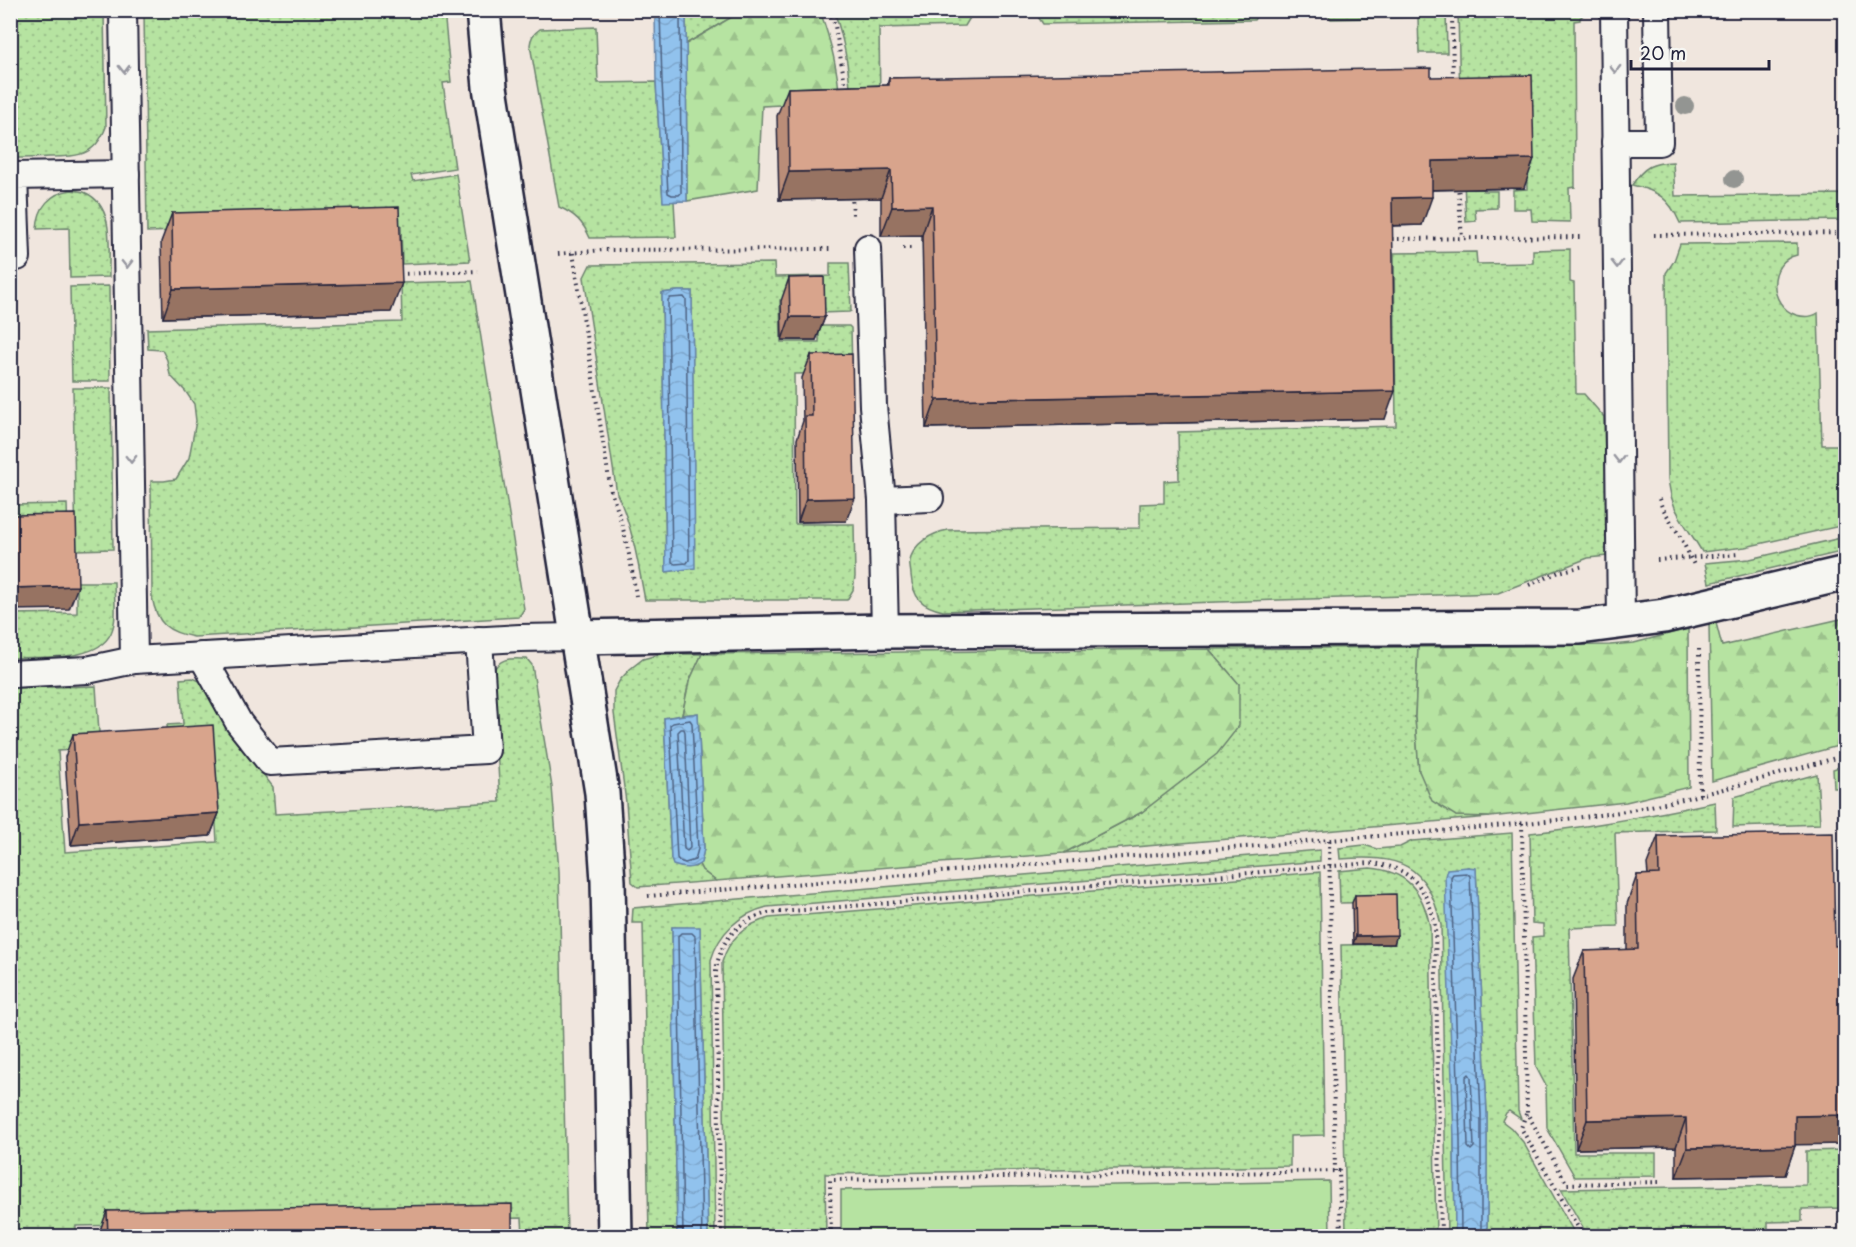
<svg xmlns="http://www.w3.org/2000/svg" width="1856" height="1247" font-family="'Playpen Sans',sans-serif">
<defs>
<pattern id="grass-dots" width="8" height="8" patternUnits="userSpaceOnUse" patternTransform="scale(1.5)"><rect width="8" height="8" fill="#b6e3a1"/><path d="M2 2h.1M6 6h.1" fill="none" stroke="#9cc28c" stroke-width="1.8" stroke-linecap="round"/></pattern>
<pattern id="forest-firs" width="22" height="20" patternUnits="userSpaceOnUse" patternTransform="scale(1.5)"><rect width="22" height="20" fill="#b6e3a1"/><path d="M5 1l3.5 6h-7zM16 11l3.5 6h-7z" fill="#9cc28c"/></pattern>
<pattern id="water-waves" width="16" height="10" patternUnits="userSpaceOnUse" patternTransform="scale(1.5)"><rect width="16" height="10" fill="#91c2ed"/><path d="M0 5q4-4 8 0t8 0" fill="none" stroke="#7da6cc"/></pattern>
</defs>
<rect width="100%" height="100%" fill="#f0e6de"/>
<filter id="ink" filterUnits="userSpaceOnUse"><feTurbulence type="fractalNoise" baseFrequency=".0167" numOctaves="2"/><feDisplacementMap in="SourceGraphic" scale="12" xChannelSelector="R" yChannelSelector="G"/><feConvolveMatrix kernelMatrix="1 2 1 2 8 2 1 2 1" color-interpolation-filters="sRGB"/></filter>
<g filter="url(#ink)">
<!-- grass -->
<g fill="url(#grass-dots)" stroke="#6c826e" stroke-width="1.5" fill-rule="evenodd">
<path d="M 686,10 L 742,11 L 686,44 Z"/>
<path d="M 10,11 L 104,11 L 106,127 C 95,156 78,157 49,157 C 36,158 23,158 11,158 Z"/>
<path d="M 144,11 L 444,11 L 451,82 L 443,83 L 455,168 L 411,175 L 413,181 L 456,174 L 470,261 L 402,264 L 401,225 L 147,232 Z"/>
<path d="M 834,11 L 974,11 L 965,26 L 879,28 L 880,98 L 851,99 C 849,68 844,39 834,11 Z"/>
<path d="M 1034,11 L 1260,11 L 1254,20 L 1043,24 Z"/>
<path d="M 1325,11 L 1446,11 L 1447,53 L 1419,53 L 1418,17 L 1331,19 Z"/>
<path d="M 1458,11 L 1587,11 L 1580,18 L 1580,20 L 1574,21 L 1575,187 L 1569,188 L 1570,222 L 1532,221 L 1531,209 L 1513,209 L 1513,190 L 1527,189 L 1525,102 L 1480,103 L 1483,191 L 1497,191 L 1497,208 L 1475,209 L 1476,221 L 1466,222 L 1460,103 Z"/>
<path d="M 596,27 L 598,83 L 656,82 L 663,201 L 674,201 L 676,237 L 590,238 C 583,222 575,214 559,207 L 530,45 C 531,37 533,34 540,29 Z"/>
<path d="M 1673,162 L 1675,196 L 1845,194 L 1845,220 L 1680,223 C 1669,198 1658,191 1632,185 C 1644,166 1652,163 1673,162 Z"/>
<path d="M 72,190 C 76,191 82,191 86,193 C 116,207 108,251 109,277 L 70,278 L 69,228 L 37,229 C 38,207 50,193 72,190 Z"/>
<path d="M 1797,243 L 1797,255 C 1767,261 1768,306 1796,315 C 1803,317 1812,317 1818,313 L 1822,445 L 1845,445 L 1845,525 L 1745,547 L 1702,552 C 1695,539 1686,528 1679,515 C 1672,504 1670,492 1668,479 L 1666,273 L 1674,261 L 1680,244 Z"/>
<path d="M 1570,249 L 1570,282 L 1574,283 L 1576,394 L 1584,394 L 1604,417 L 1607,556 L 1588,558 L 1498,593 L 943,611 C 921,606 913,598 911,575 C 911,571 909,565 910,561 C 913,543 932,533 948,530 L 1140,528 L 1140,504 L 1164,503 L 1164,481 L 1179,480 L 1178,432 L 1396,426 L 1394,253 L 1476,252 L 1477,264 L 1533,263 L 1533,250 Z"/>
<path d="M 774,263 L 775,277 L 830,276 L 830,263 L 849,263 L 851,311 L 849,312 L 819,313 L 819,299 L 780,300 L 781,342 L 819,342 L 819,326 L 849,326 L 851,328 L 852,373 L 794,374 L 795,524 L 854,524 L 855,577 L 853,590 L 847,600 L 645,600 C 638,564 633,527 617,494 L 584,277 L 590,265 ZM 678,291 L 692,291 L 694,568 L 666,572 L 662,293 Z"/>
<path d="M 472,281 L 524,609 L 519,617 L 194,637 C 167,632 157,624 152,597 L 151,481 L 164,481 L 176,479 L 189,458 L 196,421 L 194,404 L 186,392 L 170,375 L 167,360 L 162,350 L 148,349 L 147,329 L 402,322 L 401,283 Z"/>
<path d="M 109,286 L 110,381 L 72,381 L 70,287 Z"/>
<path d="M 73,388 L 111,388 L 113,549 L 76,550 Z"/>
<path d="M 67,504 L 68,534 L 11,535 L 10,505 Z"/>
<path d="M 1845,537 L 1845,551 L 1709,583 L 1705,563 L 1750,559 Z"/>
<path d="M 77,582 L 114,582 C 114,598 118,618 111,633 C 97,663 39,656 11,658 L 10,614 L 77,613 Z"/>
<path d="M 1418,647 L 1415,717 L 1419,771 L 1456,816 L 1490,817 L 1064,853 L 1142,812 L 1239,684 L 1209,649 Z"/>
<path d="M 661,654 L 702,654 L 689,682 L 682,715 L 664,718 L 671,859 L 674,865 L 695,867 L 699,864 L 702,870 L 716,881 L 638,887 L 632,882 L 626,802 L 614,713 L 614,691 L 620,680 L 630,669 L 643,659 Z"/>
<path d="M 527,659 L 532,665 L 552,787 L 559,871 L 567,1236 L 523,1236 L 522,1218 L 76,1226 L 76,1236 L 11,1236 L 10,688 L 96,686 L 100,748 L 58,751 L 65,852 L 217,842 L 211,741 L 169,744 L 167,725 L 183,724 L 180,679 L 193,678 L 202,682 L 230,731 L 273,787 L 275,814 L 500,802 L 493,672 C 500,656 512,659 527,659 Z"/>
<path d="M 1845,765 L 1845,788 L 1834,788 L 1833,769 Z"/>
<path d="M 1817,774 L 1820,824 L 1733,827 L 1734,797 Z"/>
<path d="M 1715,802 L 1716,830 L 1615,833 L 1618,926 L 1569,928 L 1574,1153 L 1656,1153 L 1656,1176 L 1575,1177 L 1547,1128 L 1546,1086 L 1536,1067 L 1532,937 L 1543,936 L 1543,924 L 1532,923 L 1530,833 C 1592,827 1654,815 1715,802 Z"/>
<path d="M 1512,833 L 1518,1111 L 1521,1119 L 1509,1111 L 1506,1113 L 1502,1121 L 1511,1128 L 1523,1142 L 1576,1236 L 1487,1236 L 1487,1114 L 1476,869 L 1468,867 L 1454,1139 L 1455,1236 L 1447,1236 L 1441,925 C 1427,862 1399,855 1340,859 L 1339,848 L 1364,845 L 1377,849 L 1400,847 L 1412,841 Z"/>
<path d="M 1320,850 L 1320,861 L 767,907 C 739,914 719,933 711,960 L 715,1236 L 708,1236 L 700,928 L 672,927 L 677,1236 L 649,1236 L 643,923 L 632,923 L 633,908 Z"/>
<path d="M 1370,868 C 1407,871 1423,891 1430,927 L 1436,1236 L 1346,1236 L 1341,945 L 1395,944 L 1394,902 L 1340,903 L 1339,871 Z"/>
<path d="M 1320,872 L 1324,1135 L 1290,1136 L 1290,1166 L 825,1174 L 826,1236 L 726,1236 L 722,962 C 729,939 746,924 769,918 Z"/>
<path d="M 1845,1150 L 1845,1208 L 1802,1209 L 1802,1221 L 1768,1222 L 1768,1236 L 1588,1236 L 1561,1189 L 1806,1185 L 1806,1151 Z"/>
</g>
<!-- forest -->
<g fill="url(#forest-firs)" stroke="#6c826e" stroke-width="1.5">
<path d="M 742,11 L 820,11 C 831,41 838,70 840,102 L 762,106 L 758,189 L 687,201 L 686,44 Z"/>
<path d="M 1845,618 L 1845,744 L 1712,781 L 1709,625 L 1716,623 L 1722,646 Z"/>
<path d="M 1688,629 L 1689,787 L 1626,802 L 1490,817 L 1456,816 L 1432,801 L 1419,771 L 1415,717 L 1418,647 L 1610,645 L 1634,643 Z"/>
<path d="M 1209,649 L 1239,684 L 1239,726 L 1217,754 L 1142,812 L 1064,853 L 716,881 L 702,870 L 699,864 L 701,862 L 704,849 L 698,713 L 682,715 L 689,682 L 702,654 Z"/>
</g>
<!-- garden -->
<path fill="#b6e3a1" stroke="#6c826e" stroke-width="1.5" d="M 1329,1181 L 1330,1236 L 841,1236 L 841,1190 Z"/>
<!-- water -->
<g fill="url(#water-waves)" stroke="#6582a6" stroke-width="1.5">
<path d="M 655,11 L 686,11 L 687,201 L 663,202 L 656,82 Z"/>
<path d="M 678,291 L 692,291 L 695,568 L 666,572 L 662,293 Z"/>
<path d="M 698,713 L 704,849 L 701,863 C 692,869 684,869 673,865 L 671,859 L 664,718 Z"/>
<path d="M 1468,867 L 1476,868 L 1487,1114 L 1487,1236 L 1455,1236 L 1454,1139 L 1445,876 L 1447,869 Z"/>
<path d="M 672,927 L 700,927 L 708,1236 L 677,1236 Z"/>
</g>
<g fill="none" stroke-linecap="round" stroke-linejoin="round">
<!-- shore -->
<g stroke="#4e6282" stroke-width="1.5">
<path d="M 660,10 L 662,82 L 668,193 L 672,195 L 679,195 L 681,193 L 680,10"/>
<path d="M 684,297 L 686,300 L 689,560 L 687,563 L 675,564 L 672,562 L 668,300 L 670,298 Z"/>
<path d="M 690,720 L 692,723 L 698,849 L 695,860 L 685,863 L 679,861 L 677,858 L 670,725 L 673,723 Z"/>
<path d="M 681,729 L 684,729 L 685,732 L 690,848 L 687,851 L 684,849 L 678,732 Z"/>
<path d="M 1469,1074 L 1471,1077 L 1474,1147 L 1471,1150 L 1468,1147 L 1466,1077 Z"/>
<path d="M 683,1236 L 678,936 L 681,933 L 692,933 L 695,936 L 702,1236"/>
<path d="M 1461,1236 L 1460,1139 L 1451,877 L 1453,874 L 1467,873 L 1470,876 L 1481,1114 L 1481,1236"/>
</g>
<defs>
<g id="lane">
<path d="M 123,10 L 134,660"/>
<path d="M 1614,10 L 1621,622"/>
<path d="M 1615,142 L 1659,142 L 1657,10"/>
<path d="M 868,248 L 873,406 L 882,500 L 885,631"/>
<path d="M 10,257 L 17,257 L 14,176 L 126,174"/>
<path d="M 882,500 L 930,498"/>
<path d="M 202,656 L 239,723 L 270,762 L 486,750 L 479,640"/>
<path d="M 10,674 L 87,670 L 134,660 L 520,638 L 578,637"/>
</g>
<g id="street">
<path d="M 483,10 L 490,87 L 602,793 L 608,881 L 615,1236"/>
<path d="M 578,637 L 885,631 L 1580,627 L 1664,616 L 1846,573"/>
</g>
</defs>
<!-- lane casing -->
<use href="#lane" stroke="#22223b" stroke-width="30"/>
<!-- street casing -->
<use href="#street" stroke="#22223b" stroke-width="38"/>
<!-- path -->
<g stroke="#22223b" stroke-width="4" stroke-dasharray="1.5 4.5" stroke-linecap="butt">
<path d="M 830,10 L 835,26 L 846,89"/>
<path d="M 1452,10 L 1453,82"/>
<path d="M 1458,185 L 1462,238"/>
<path d="M 852,195 L 853,215"/>
<path d="M 1654,235 L 1846,233"/>
<path d="M 1392,239 L 1581,237"/>
<path d="M 903,248 L 915,248"/>
<path d="M 573,253 L 611,492 C 624,525 631,560 636,596"/>
<path d="M 558,254 L 604,250 L 833,249"/>
<path d="M 400,274 L 478,271"/>
<path d="M 1659,499 L 1662,507 L 1681,538 L 1695,567"/>
<path d="M 1657,560 L 1739,554"/>
<path d="M 1529,585 L 1559,572 L 1584,566"/>
<path d="M 1699,649 L 1700,795"/>
<path d="M 1522,823 L 1527,1113 L 1567,1184 L 1661,1182"/>
<path d="M 1329,840 L 1335,1171"/>
<path d="M 648,896 L 1476,828 C 1529,822 1583,819 1636,809 C 1707,795 1776,775 1846,755"/>
<path d="M 1526,1114 L 1521,1128 L 1583,1236"/>
<path d="M 721,1236 L 716,972 C 719,941 738,920 768,913 L 1370,863 C 1410,866 1428,888 1435,926 L 1441,1236"/>
<path d="M 831,1236 L 830,1180 L 1339,1171 L 1341,1236"/>
</g>
<!-- lane -->
<use href="#lane" stroke="#f6f6f2" stroke-width="26"/>
<!-- street -->
<use href="#street" stroke="#f6f6f2" stroke-width="33"/>
</g>
<!-- trees -->
<g fill="#939592">
<circle cx="1685" cy="106" r="9"/>
<circle cx="1734" cy="179" r="9"/>
</g>
<!-- wall -->
<g fill="#ba8d78" stroke="#22223b" stroke-width="1.5">
<path d="M 1431,77 L 1524,188 L 1432,190 L 1422,225 L 1392,226 L 1385,419 L 926,428 L 922,235 L 881,236 L 881,198 L 779,200 L 777,116 L 788,88 L 887,85 L 889,78 Z"/>
<path d="M 172,213 L 391,312 L 163,318 L 161,242 Z"/>
<path d="M 789,278 L 825,317 L 816,340 L 782,340 L 781,301 Z"/>
<path d="M 811,355 L 846,521 L 798,522 L 797,439 L 803,421 L 802,378 Z"/>
<path d="M 73,734 L 219,813 L 210,836 L 71,845 L 65,757 Z"/>
<path d="M 1658,836 L 1795,1145 L 1785,1175 L 1676,1177 L 1676,1147 L 1576,1149 L 1573,979 L 1584,951 L 1627,950 L 1627,904 L 1637,875 L 1648,875 L 1647,864 Z"/>
<path d="M 1355,895 L 1394,944 L 1353,944 L 1352,903 Z"/>
<path d="M 107,1211 L 512,1236 L 98,1236 Z"/>
</g>
<!-- shaded-wall -->
<g fill="#977362" stroke="#22223b" stroke-width="1.5">
<path d="M 1534,159 L 1524,188 L 1422,190 L 1432,161 Z"/>
<path d="M 891,170 L 881,198 L 779,200 L 789,172 Z"/>
<path d="M 1432,197 L 1422,225 L 1381,226 L 1392,198 Z"/>
<path d="M 932,206 L 922,235 L 881,236 L 892,207 Z"/>
<path d="M 402,283 L 391,312 L 163,318 L 173,289 Z"/>
<path d="M 790,317 L 825,317 L 816,340 L 782,340 Z"/>
<path d="M 1395,391 L 1385,419 L 926,428 L 936,400 Z"/>
<path d="M 855,498 L 846,521 L 798,522 L 806,499 Z"/>
<path d="M 78,586 L 69,609 L 10,610 L 10,588 Z"/>
<path d="M 219,813 L 210,836 L 71,845 L 79,822 Z"/>
<path d="M 1397,935 L 1394,944 L 1353,944 L 1356,936 Z"/>
<path d="M 1845,1115 L 1845,1144 L 1784,1145 L 1795,1116 Z"/>
<path d="M 1686,1118 L 1676,1147 L 1576,1149 L 1587,1120 Z"/>
<path d="M 1795,1146 L 1785,1175 L 1676,1177 L 1687,1148 Z"/>
</g>
<!-- building -->
<g fill="#d8a48c" stroke="#22223b" stroke-width="1.5">
<path d="M 1431,68 L 1431,77 L 1532,75 L 1534,159 L 1432,161 L 1432,197 L 1392,198 L 1395,391 L 936,400 L 932,206 L 892,207 L 891,170 L 789,172 L 788,88 L 889,85 L 889,78 Z"/>
<path d="M 399,207 L 402,283 L 173,289 L 172,213 Z"/>
<path d="M 824,277 L 825,317 L 790,317 L 789,278 Z"/>
<path d="M 852,354 L 855,498 L 806,499 L 805,416 L 812,416 L 811,355 Z"/>
<path d="M 76,514 L 78,586 L 10,588 L 10,515 Z"/>
<path d="M 213,725 L 219,813 L 79,822 L 73,734 Z"/>
<path d="M 1833,833 L 1835,946 L 1845,945 L 1845,1115 L 1795,1116 L 1795,1146 L 1687,1148 L 1686,1118 L 1587,1120 L 1584,951 L 1638,949 L 1637,875 L 1659,874 L 1658,836 Z"/>
<path d="M 1396,894 L 1397,935 L 1356,936 L 1355,895 Z"/>
<path d="M 512,1204 L 512,1236 L 108,1236 L 107,1211 Z"/>
</g>
<!-- one-way arrows -->
<defs><path id="oneway-chevron" d="M-2-3.5L2.5 0L-2 3.5" fill="none" stroke-width="1.6" stroke-linecap="round" stroke-linejoin="round" transform="scale(1.5)"/></defs>
<g stroke="#9797a0">
<use href="#oneway-chevron" transform="translate(124 69) rotate(89)"/>
<use href="#oneway-chevron" transform="translate(1615 69) rotate(89)"/>
<use href="#oneway-chevron" transform="translate(127 264) rotate(89)"/>
<use href="#oneway-chevron" transform="translate(1617 264) rotate(89)"/>
<use href="#oneway-chevron" transform="translate(131 459) rotate(89)"/>
<use href="#oneway-chevron" transform="translate(1619 459) rotate(89)"/>
</g>
</g>
<!-- margin -->
<rect width="1856" height="1247" fill="none" stroke="#f6f6f2" stroke-width="36"/>
<rect x="18" y="18" width="1820" height="1211" fill="none" stroke="#22223b" stroke-width="2" filter="url(#ink)"/>
<!-- scale -->
<path d="M1631 60v9h138v-9" fill="none" stroke="#22223b" stroke-width="3"/>
<text x="1640" y="60" font-size="18" fill="#22223b" stroke="#f6f6f2" stroke-width="4.5" paint-order="stroke">20 m</text>
</svg>
